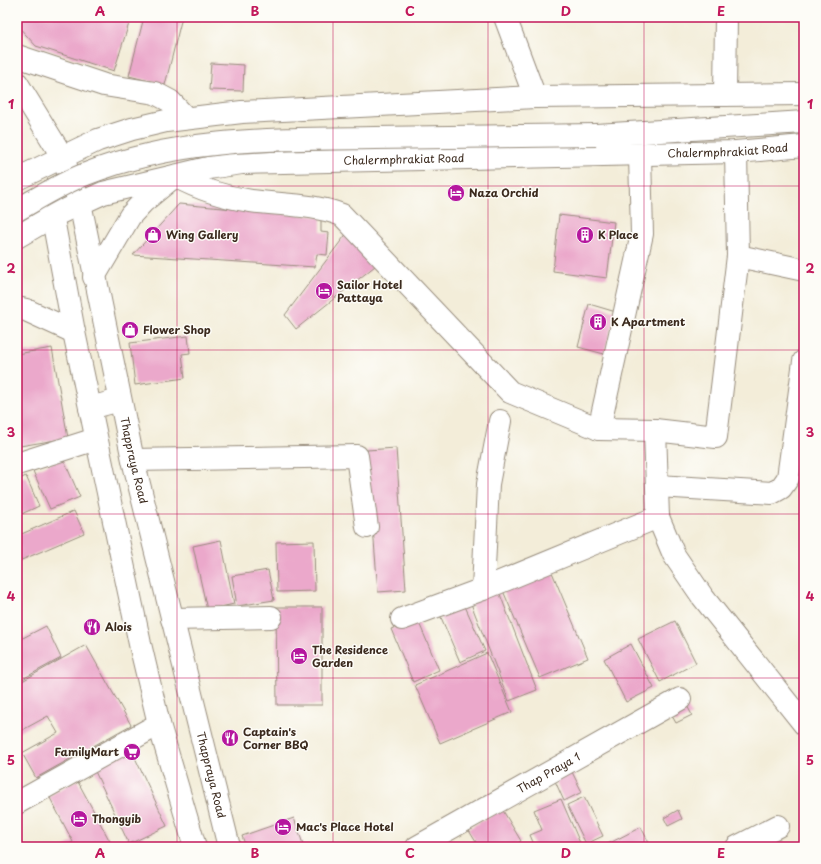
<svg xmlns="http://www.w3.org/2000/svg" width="821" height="864" font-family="'Playpen Sans',sans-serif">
<rect width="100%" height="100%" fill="#fdfcf7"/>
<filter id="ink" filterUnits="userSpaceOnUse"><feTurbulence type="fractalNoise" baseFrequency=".025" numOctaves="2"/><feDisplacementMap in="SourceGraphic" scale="8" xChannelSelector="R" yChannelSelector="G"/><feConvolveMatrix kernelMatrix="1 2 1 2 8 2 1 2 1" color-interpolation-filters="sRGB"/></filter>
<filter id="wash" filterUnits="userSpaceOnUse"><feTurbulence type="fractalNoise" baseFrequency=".012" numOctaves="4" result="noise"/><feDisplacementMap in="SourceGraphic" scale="16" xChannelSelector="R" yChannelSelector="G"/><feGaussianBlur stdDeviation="0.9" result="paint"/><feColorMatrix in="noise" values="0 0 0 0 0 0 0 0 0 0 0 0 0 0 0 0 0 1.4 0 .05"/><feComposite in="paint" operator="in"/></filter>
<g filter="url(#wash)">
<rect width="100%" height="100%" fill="#f3edd9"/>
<g id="blocks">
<!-- building -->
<g fill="#eba8cb">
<path d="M 17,17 L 131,17 L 114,71 L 36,46 L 17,25 Z"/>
<path d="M 144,17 L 182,17 L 165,85 L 129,76 Z"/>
<path d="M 211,63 L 244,65 L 243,91 L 209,90 Z"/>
<path d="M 179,204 L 321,217 L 321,232 L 329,233 L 327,255 L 317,254 L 315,267 L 133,255 Z"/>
<path d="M 559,215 L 614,222 L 607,278 L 553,271 Z"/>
<path d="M 347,233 L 375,266 L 296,329 L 285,315 Z"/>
<path d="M 589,304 L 616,312 L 604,354 L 578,347 Z"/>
<path d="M 188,336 L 190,353 L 182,354 L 185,378 L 135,385 L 130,343 Z"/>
<path d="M 52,348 L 68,438 L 20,446 L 17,428 L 17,354 Z"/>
<path d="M 396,448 L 406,590 L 378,592 L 367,450 Z"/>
<path d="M 63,458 L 80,497 L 50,509 L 33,471 Z"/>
<path d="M 26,476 L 39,506 L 17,516 L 17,480 Z"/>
<path d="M 74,511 L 84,533 L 17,562 L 17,536 Z"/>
<path d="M 221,540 L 234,604 L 207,610 L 193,546 Z"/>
<path d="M 314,541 L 315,591 L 277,592 L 276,542 Z"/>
<path d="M 549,565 L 588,658 L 540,678 L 501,586 Z"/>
<path d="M 268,570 L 274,600 L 237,606 L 232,576 Z"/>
<path d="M 496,584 L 537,690 L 509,701 L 468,596 Z"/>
<path d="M 464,604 L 485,651 L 460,662 L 440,615 Z"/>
<path d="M 276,607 L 322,607 L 322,705 L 277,705 Z"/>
<path d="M 417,618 L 439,670 L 413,682 L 391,629 Z"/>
<path d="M 675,621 L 696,663 L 660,682 L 638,639 Z"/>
<path d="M 46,626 L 61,658 L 17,682 L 17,641 Z"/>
<path d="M 631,644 L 654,688 L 626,702 L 604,659 Z"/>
<path d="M 86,645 L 131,725 L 36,778 L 22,753 L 58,733 L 48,716 L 17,733 L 17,684 Z"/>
<path d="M 487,653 L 512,712 L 440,743 L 415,685 Z"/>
<path d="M 683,698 L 692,715 L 676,723 L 667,707 Z"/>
<path d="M 130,747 L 167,826 L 129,844 L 92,765 Z"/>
<path d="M 572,772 L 582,792 L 564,801 L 555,781 Z"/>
<path d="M 77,780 L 113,847 L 63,847 L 73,842 L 49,796 Z"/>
<path d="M 584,797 L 603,836 L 586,844 L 567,805 Z"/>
<path d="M 561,799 L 580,843 L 571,847 L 535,847 L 530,835 L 542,830 L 534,810 Z"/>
<path d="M 502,809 L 521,841 L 511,847 L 479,847 L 468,829 Z"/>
<path d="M 678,810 L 682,819 L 668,826 L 664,818 Z"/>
<path d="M 294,818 L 304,847 L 246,847 L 242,836 Z"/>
<path d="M 641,827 L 651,847 L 602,847 Z"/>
</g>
</g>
</g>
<g filter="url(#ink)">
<use href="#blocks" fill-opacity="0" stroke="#978c7c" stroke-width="1"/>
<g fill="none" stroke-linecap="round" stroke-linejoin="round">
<defs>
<g id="minor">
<path d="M 505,17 L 535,97"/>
<path d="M 17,56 L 104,85 L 155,93 L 170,101 L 186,118"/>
<path d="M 725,95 L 726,17"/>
<path d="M 175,176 C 199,189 223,197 251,201 C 281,205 314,204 342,215 L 510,392 L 599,429 L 655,430 L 716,437 L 738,256 L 736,152"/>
<path d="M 738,256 L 804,270"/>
<path d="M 90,408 L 120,400"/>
<path d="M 599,429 L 642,234 L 640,155"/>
<path d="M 655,430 L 658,517 L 674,555 L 702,596 L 804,724"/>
<path d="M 133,460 L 357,456 L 367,527"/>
<path d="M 17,464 L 96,439"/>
<path d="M 658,486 L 772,493 L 781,488 L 788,478 L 804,361"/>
<path d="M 483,589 L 488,484 L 500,421"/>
<path d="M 172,619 L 271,617"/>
<path d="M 402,619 L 483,589 L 658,517"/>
<path d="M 17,803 L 159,724"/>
<path id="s1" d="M 417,847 L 680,699"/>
<path d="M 737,847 L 778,826"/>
</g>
<g id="major">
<path id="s2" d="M 17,83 L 62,156 L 80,203 L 133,460 L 229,847"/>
<path d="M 596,135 L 804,122"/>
<path d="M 17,179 L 98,140 L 132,129 L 166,121 L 242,112 L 535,97 L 804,94"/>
<path d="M 50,203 L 74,332 L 140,644 L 159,724 L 195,847"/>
<path id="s3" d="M 17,237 L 53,216 L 103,193 L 208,168 L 242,163 L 736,152 L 804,146"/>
<path d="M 94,277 L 130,216 L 143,202 L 171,179"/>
<path d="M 17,308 L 26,310 L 74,332"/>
</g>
</defs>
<!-- minor casing -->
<use href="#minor" stroke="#978c7c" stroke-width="24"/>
<!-- major casing -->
<use href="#major" stroke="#978c7c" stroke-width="24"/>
<!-- minor -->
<use href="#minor" stroke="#fff" stroke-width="22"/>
<!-- major -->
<use href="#major" stroke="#fff" stroke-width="22"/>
<defs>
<path id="major-bridge" d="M 17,210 C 40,197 62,183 86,174 C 179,137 278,139 375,138 C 449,137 522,136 596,135"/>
</defs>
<!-- major-bridge casing -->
<use href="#major-bridge" stroke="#978c7c" stroke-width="24" stroke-linecap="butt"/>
<!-- major-bridge -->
<use href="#major-bridge" stroke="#fff" stroke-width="22"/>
</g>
</g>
<!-- grid -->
<path fill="none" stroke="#c2185b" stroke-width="1" stroke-opacity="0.55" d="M 177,17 L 177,847M 333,17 L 333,847M 488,17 L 488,847M 644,17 L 644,847M 17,186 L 804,186M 17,350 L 804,350M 17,514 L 804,514M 17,678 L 804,678"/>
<!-- icons -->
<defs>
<symbol id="hotel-disc" viewBox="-11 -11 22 22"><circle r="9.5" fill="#b5179e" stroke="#fdfcf7"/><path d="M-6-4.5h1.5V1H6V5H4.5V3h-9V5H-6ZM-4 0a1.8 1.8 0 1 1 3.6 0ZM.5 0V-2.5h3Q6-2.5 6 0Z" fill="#fff"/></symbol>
<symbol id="shop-disc" viewBox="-11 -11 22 22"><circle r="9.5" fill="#b5179e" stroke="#fdfcf7"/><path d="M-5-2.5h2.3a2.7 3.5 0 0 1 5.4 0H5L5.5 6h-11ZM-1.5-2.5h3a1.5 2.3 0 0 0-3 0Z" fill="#fff"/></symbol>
<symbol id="building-disc" viewBox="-11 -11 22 22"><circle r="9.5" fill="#b5179e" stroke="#fdfcf7"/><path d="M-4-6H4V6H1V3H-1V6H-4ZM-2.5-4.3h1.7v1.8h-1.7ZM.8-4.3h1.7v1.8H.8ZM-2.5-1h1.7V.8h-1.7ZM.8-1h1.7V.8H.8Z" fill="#fff"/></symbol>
<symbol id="restaurant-disc" viewBox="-11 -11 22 22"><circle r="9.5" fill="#b5179e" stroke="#fdfcf7"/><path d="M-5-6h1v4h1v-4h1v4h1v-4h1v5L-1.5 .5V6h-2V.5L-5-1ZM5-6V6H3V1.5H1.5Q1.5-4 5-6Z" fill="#fff"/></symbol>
<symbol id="supermarket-disc" viewBox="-11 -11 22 22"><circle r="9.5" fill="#b5179e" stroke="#fdfcf7"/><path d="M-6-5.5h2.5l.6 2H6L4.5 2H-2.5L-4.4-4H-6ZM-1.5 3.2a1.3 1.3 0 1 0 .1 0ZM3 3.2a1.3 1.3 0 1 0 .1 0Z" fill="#fff"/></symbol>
</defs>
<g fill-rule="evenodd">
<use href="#hotel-disc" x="446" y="183" width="20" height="20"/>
<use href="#shop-disc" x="143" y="225" width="20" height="20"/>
<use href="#building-disc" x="575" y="225" width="20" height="20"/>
<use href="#hotel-disc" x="314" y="281" width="20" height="20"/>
<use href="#building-disc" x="588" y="312" width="20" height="20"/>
<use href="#shop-disc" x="120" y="320" width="20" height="20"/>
<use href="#restaurant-disc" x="82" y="617" width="20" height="20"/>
<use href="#hotel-disc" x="289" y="646" width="20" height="20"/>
<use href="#restaurant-disc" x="220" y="728" width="20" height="20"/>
<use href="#supermarket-disc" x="122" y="742" width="20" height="20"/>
<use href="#hotel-disc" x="69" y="809" width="20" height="20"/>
<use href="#hotel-disc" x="273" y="817" width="20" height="20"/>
</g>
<g text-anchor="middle" stroke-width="3" stroke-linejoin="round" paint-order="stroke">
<!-- street labels -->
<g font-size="11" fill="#3b2a1e" stroke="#fdfcf7">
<text dy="4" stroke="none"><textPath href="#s3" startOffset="725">Chalermphrakiat Road</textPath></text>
<text dy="4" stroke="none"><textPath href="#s3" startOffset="401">Chalermphrakiat Road</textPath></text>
<text dy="4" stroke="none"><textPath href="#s2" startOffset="399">Thappraya Road</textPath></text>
<text dy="4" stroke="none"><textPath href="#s1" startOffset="151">Thap Praya 1</textPath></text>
<text dy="4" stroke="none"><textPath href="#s2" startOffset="723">Thappraya Road</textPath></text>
</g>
<!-- poi labels -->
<g font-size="11" font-weight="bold" fill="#3b2a1e" stroke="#fdfcf7" text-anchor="start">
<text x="469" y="197">Naza Orchid</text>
<text x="166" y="239">Wing Gallery</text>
<text x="598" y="239">K Place</text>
<text x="337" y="289">Sailor Hotel<tspan x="337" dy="13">Pattaya</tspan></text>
<text x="611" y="326">K Apartment</text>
<text x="143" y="334">Flower Shop</text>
<text x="105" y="631">Alois</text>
<text x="312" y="654">The Residence<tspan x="312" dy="13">Garden</tspan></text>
<text x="243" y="736">Captain's<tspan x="243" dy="13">Corner BBQ</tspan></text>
<text x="119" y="756" text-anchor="end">FamilyMart</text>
<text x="92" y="823">Thongyib</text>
<text x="296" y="831">Mac's Place Hotel</text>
</g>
</g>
<!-- margin -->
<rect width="821" height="864" fill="none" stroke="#fdfcf7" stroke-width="44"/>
<rect x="22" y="22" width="777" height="820" fill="none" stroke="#c2185b" stroke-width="1.5"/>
<g font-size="13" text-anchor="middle" font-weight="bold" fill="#c2185b">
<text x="100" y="16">A</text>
<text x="255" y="16">B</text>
<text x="410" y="16">C</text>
<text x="566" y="16">D</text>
<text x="721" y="16">E</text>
<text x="11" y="109">1</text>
<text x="810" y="109">1</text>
<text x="11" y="273">2</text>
<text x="810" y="273">2</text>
<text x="11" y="437">3</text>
<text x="810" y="437">3</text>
<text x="11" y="601">4</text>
<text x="810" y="601">4</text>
<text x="11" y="765">5</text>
<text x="810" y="765">5</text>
<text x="100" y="858">A</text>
<text x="255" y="858">B</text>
<text x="410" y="858">C</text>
<text x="566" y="858">D</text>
<text x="721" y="858">E</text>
</g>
</svg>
